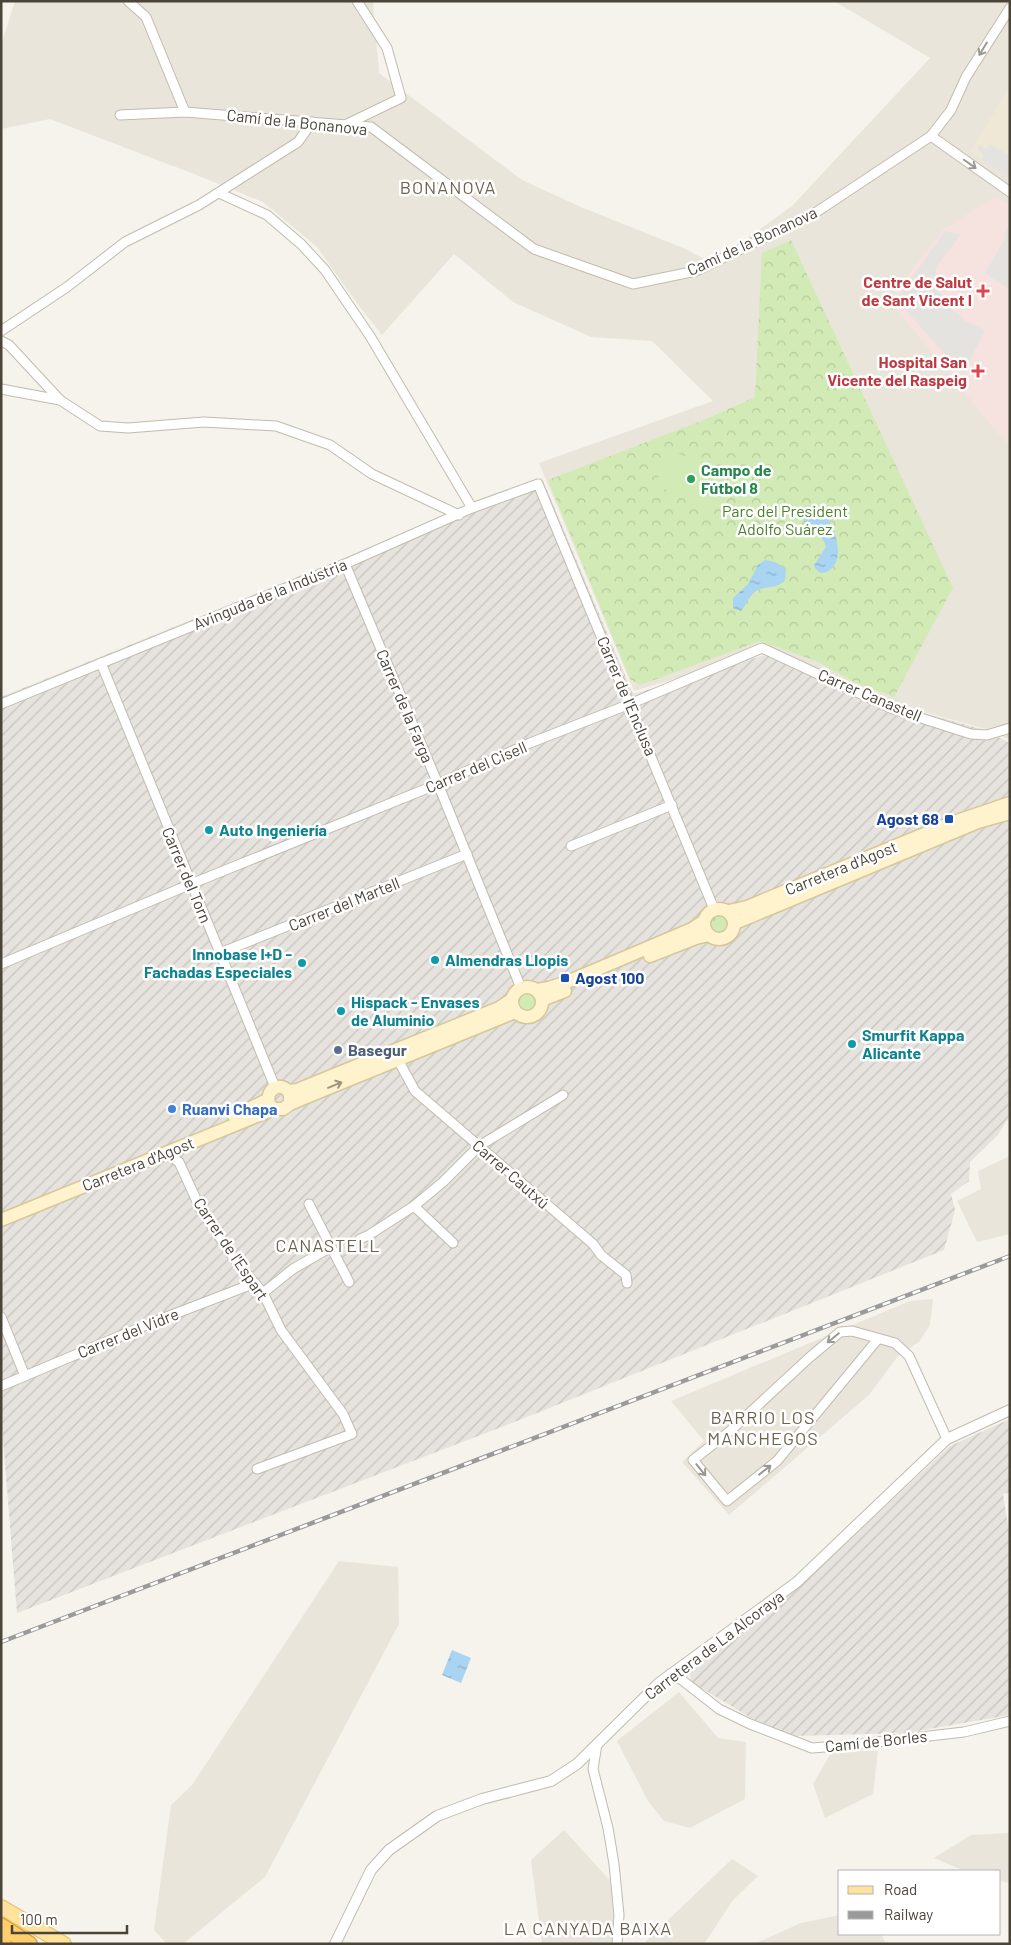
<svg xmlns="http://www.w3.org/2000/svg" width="1011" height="1945" font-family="Barlow,sans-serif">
<defs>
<pattern id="industrial-furrows" width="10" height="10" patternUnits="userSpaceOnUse" patternTransform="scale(1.25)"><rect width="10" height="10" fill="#e6e2dd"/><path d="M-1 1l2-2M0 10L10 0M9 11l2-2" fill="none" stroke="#c7c3be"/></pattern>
<pattern id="grass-tufts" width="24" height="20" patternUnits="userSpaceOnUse" patternTransform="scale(1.25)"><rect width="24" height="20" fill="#d2eab5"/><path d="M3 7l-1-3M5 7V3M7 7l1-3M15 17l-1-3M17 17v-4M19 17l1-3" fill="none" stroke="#b6ca9c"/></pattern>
<pattern id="forest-crowns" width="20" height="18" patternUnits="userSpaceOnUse" patternTransform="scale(1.25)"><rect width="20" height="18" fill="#d2eab5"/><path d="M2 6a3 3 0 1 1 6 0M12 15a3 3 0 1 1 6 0" fill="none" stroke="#b6ca9c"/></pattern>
<pattern id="water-ripples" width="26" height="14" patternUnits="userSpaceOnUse" patternTransform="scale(1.25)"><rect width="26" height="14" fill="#a9d4f2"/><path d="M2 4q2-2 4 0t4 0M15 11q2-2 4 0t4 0" fill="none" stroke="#8caec5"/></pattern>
</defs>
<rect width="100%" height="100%" fill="#f6f3ec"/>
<!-- residential -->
<g fill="#eae5da">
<path d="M 15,1 L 373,1 L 379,73 L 522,180 L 581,207 L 688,250 L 707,261 L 735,247 L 792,206 L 930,58 L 834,1 L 1010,1 L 1010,740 L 986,729 L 913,709 L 765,652 L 634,691 L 539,463 L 713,401 L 652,341 L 591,337 L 513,302 L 454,254 L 382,335 L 359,306 L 317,247 L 263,202 L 194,174 L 50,119 L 1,129 L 1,45 Z"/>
<path d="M 1010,1156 L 1010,1234 L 977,1242 L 957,1201 L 981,1189 L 978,1171 Z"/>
<path d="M 933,1299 L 930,1325 L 919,1342 L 898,1356 L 869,1395 L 729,1515 L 682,1462 L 704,1441 L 671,1401 L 910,1301 Z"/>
<path d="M 339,1561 L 398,1567 L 399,1624 L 265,1877 L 183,1944 L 167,1944 L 154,1930 L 171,1805 L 192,1785 Z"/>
<path d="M 679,1692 L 718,1738 L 746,1742 L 745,1799 L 690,1828 L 664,1821 L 648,1801 L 617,1741 Z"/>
<path d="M 832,1751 L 878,1751 L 873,1794 L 825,1818 L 813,1784 Z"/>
<path d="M 564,1830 L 616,1887 L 617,1944 L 542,1944 L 531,1860 Z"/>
<path d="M 1010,1833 L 1010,1883 L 1000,1881 L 1000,1871 L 965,1871 L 934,1858 L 971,1835 Z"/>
<path d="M 732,1859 L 758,1876 L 733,1900 L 704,1944 L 643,1944 Z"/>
<path d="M 840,1915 L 840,1934 L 881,1934 L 886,1944 L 754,1944 L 801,1923 Z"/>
</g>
<!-- industrial -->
<g fill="url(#industrial-furrows)">
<path d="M 542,478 L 633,694 L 765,655 L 913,710 L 985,730 L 1010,743 L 1010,1115 L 998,1135 L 970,1162 L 969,1181 L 951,1194 L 955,1210 L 944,1250 L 517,1421 L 17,1613 L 1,1415 L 1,697 Z"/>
<path d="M 1010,1419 L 1010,1492 L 1003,1494 L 1010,1538 L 1010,1715 L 906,1733 L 793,1736 L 753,1719 L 691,1682 L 689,1666 L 804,1582 L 950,1446 Z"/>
</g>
<!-- education -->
<path fill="#efe8d6" d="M 1010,86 L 1010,177 L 970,152 Z"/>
<!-- medical -->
<path fill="#f6e3e0" d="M 995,196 L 1010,205 L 1010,443 L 1005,442 L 889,300 L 943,230 Z"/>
<!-- grass -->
<circle fill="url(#grass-tufts)" cx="720" cy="924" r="10"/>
<!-- forest -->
<path fill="url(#forest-crowns)" d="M 791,240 L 953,588 L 894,697 L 854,682 L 816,661 L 760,641 L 640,685 L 630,679 L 548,480 L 706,419 L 755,397 L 762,253 Z"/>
<!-- garden -->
<g fill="#d2eab5">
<path d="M 670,450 L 727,474 L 712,509 L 655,485 Z"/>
<circle cx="527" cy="1002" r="10"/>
</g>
<!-- parking -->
<g fill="#e5e3e0">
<path d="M 990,144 L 1010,156 L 1010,177 L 981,160 L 984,154 L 977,150 L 980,145 L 987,149 Z"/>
<path d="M 1008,227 L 1010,228 L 1010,290 L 985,273 L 1006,237 L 1004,233 Z"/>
<path d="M 945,231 L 961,235 L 936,267 L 936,285 L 944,302 L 966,321 L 985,330 L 963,374 L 896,300 Z"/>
</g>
<!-- water -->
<g fill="url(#water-ripples)">
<path d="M 808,506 C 813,506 818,507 822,511 C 833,522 842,548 836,562 C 831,573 818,578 814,565 L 826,547 C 823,532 803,528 801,512 L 804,507 Z"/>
<path d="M 765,560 C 774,561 779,563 786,570 L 785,580 C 776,590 766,585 756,591 C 750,595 746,605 741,611 L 733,608 L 733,598 L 748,584 L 758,565 Z"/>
<path d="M 452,1650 L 471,1658 L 461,1683 L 442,1675 Z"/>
</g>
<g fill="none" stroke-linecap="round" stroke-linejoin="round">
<defs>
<g id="minor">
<path d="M 128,1 L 146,17 L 185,112"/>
<path d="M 120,115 L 185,112 L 371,127 L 534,249 L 633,284 L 696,271 L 815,213 L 931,136 L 951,110 L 966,77 L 1010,8"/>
<path d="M 345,125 L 401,98 L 387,48 L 357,1"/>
<path d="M 931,136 L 1010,192"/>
<path d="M 219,193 L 267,215 L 301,244 L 325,270 L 370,336 L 472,508"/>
<path d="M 1,331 L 67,287 L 125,242 L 199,205 L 298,142 L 312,122"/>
<path d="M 1,341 L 9,345 L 60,400 L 100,426 L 128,428 L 204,422 L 276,426 L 330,445 L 372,474 L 459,515"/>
<path d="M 1,389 L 60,400"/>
<path d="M 345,564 L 438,784 L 521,988"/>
<path d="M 101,663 L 275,1087"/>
<path d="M 1,704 L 345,564 L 472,508 L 538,484 L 714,909"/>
<path d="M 571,846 L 672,805"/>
<path d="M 220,953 L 467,854"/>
<path d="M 1,964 L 191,884 L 438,784 L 530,743 L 630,704 L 762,648 L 893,709 L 971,734 L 987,735 L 1010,728"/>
<path d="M 398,1060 L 415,1091 L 593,1244 L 601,1255 L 626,1275 L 627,1283"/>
<path d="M 164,1153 L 179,1162 L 201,1210 L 235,1260 L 263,1293 L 281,1330 L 343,1414 L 352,1434 L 257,1469"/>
<path d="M 309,1204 L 349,1282"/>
<path d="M 360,1239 L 369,1235 L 414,1206"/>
<path d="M 453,1243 L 414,1206 L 443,1182 L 479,1146 L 563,1095"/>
<path d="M 263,1293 L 293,1269 L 331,1247"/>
<path d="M 1,1317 L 25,1376"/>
<path d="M 878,1339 L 777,1461 L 727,1501 L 693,1460 L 730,1431 L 810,1357 L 840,1332 L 852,1331 L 895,1343 L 909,1356 L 947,1439"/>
<path d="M 1,1386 L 151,1323 L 255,1283"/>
<path d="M 670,1674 L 682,1680 L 719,1709 L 750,1724 L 812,1748 L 851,1745 L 964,1732 L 1010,1721"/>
<path d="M 597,1744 L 593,1769 L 608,1828 L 614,1864 L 619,1915 L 617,1944"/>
</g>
<path id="tertiary" d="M 335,1944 L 371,1870 L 389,1850 L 437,1816 L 482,1799 L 551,1781 L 577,1764 L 659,1683 L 797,1582 L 947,1439 L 1010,1410"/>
<g id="secondary">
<circle cx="719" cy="924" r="15"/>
<path d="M 729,911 L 747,907 L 951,823 L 1010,803"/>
<path d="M 735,923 L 978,822 L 1010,813"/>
<path d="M 650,956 L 696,938 L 709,935"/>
<circle cx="527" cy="1002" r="15"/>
<path d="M 537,990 L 549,988 L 567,982 L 692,929 L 704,921"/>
<path d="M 542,1000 L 565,991"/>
<path d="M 289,1091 L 297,1090 L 499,1008 L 511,1000"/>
<path d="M 290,1104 L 290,1094 C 282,1080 265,1088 269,1104 L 274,1109 L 283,1109 L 290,1104 L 304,1098 L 515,1012"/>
<path d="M 234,1116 L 267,1100"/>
<path d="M 1,1220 L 274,1109"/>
</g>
<path id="primary" d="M 1,1907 L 64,1944"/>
<g id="motorway">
<path d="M 1,1926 L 29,1944"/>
<path d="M 1,1943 L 3,1944"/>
</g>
</defs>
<!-- minor casing -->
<use href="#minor" stroke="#c2bbae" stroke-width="11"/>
<!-- tertiary casing -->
<use href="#tertiary" stroke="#c2bbae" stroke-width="12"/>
<!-- secondary casing -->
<use href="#secondary" stroke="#d6c79b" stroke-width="15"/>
<!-- primary casing -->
<use href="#primary" stroke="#e6c16a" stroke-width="16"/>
<!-- motorway casing -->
<use href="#motorway" stroke="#e0a43c" stroke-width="18"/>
<!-- minor -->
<use href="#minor" stroke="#fff" stroke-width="9"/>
<!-- tertiary -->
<use href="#tertiary" stroke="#fff" stroke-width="10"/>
<!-- secondary -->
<use href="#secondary" stroke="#fff3cd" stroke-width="12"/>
<!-- primary -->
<use href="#primary" stroke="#ffe39c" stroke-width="14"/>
<!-- motorway -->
<use href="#motorway" stroke="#ffcf6e" stroke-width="15"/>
<defs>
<path id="rail" d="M 1,1642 L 1010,1256"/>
</defs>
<!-- rail casing -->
<use href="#rail" stroke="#9a9a9a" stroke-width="4.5"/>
<!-- rail -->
<use href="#rail" stroke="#fff" stroke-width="2.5" stroke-dasharray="8" stroke-linecap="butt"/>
</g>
<!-- one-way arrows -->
<defs><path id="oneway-shaft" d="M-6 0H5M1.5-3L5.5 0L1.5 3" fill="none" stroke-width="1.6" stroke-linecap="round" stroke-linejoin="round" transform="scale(1.25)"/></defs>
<g stroke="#9c9892">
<use href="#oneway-shaft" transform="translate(983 49) rotate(121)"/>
<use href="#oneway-shaft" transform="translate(970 164) rotate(35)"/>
<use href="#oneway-shaft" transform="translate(833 1338) rotate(141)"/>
<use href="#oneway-shaft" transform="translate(701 1470) rotate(51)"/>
<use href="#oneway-shaft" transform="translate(765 1470) rotate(-38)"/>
</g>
<use stroke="#9c937c" href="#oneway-shaft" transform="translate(335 1085) rotate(-22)"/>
<!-- markers -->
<g fill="#e0444e" stroke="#fff" stroke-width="2">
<path d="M980.5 283.5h5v5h5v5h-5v5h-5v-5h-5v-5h5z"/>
<path d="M975.5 363.5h5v5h5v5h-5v5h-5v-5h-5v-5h5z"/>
</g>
<circle fill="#2e9e5b" stroke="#fff" stroke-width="2" cx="691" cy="479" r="5"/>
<g fill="#1a4fb4" stroke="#fff" stroke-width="2">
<rect x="944" y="814" width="10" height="10" rx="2.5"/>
<rect x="560" y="973" width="10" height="10" rx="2.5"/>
</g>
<g fill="#0f9aa8" stroke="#fff" stroke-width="2">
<circle cx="209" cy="830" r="5"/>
<circle cx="435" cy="960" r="5"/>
<circle cx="302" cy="963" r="5"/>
<circle cx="341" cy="1011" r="5"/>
<circle cx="852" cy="1044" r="5"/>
</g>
<circle fill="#5c6f8a" stroke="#fff" stroke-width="2" cx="338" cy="1050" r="5"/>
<circle fill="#3f7fe0" stroke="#fff" stroke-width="2" cx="172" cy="1109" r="5"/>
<g text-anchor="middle" stroke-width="5" stroke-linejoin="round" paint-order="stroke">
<!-- street labels -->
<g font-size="16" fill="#4b4439" stroke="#fff">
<text transform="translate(297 122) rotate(6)" y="6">Camí de la Bonanova</text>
<text transform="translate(752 241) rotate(-25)" y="6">Camí de la Bonanova</text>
<text transform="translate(270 594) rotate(-22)" y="6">Avinguda de la Indústria</text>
<text transform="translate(870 695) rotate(23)" y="6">Carrer Canastell</text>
<text transform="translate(627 696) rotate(67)" y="6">Carrer de l'Enclusa</text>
<text transform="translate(405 706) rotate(67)" y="6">Carrer de la Farga</text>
<text transform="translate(476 767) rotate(-23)" y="6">Carrer del Cisell</text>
<text transform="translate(841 868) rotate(-22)" y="6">Carretera d'Agost</text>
<text transform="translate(187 875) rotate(67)" y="6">Carrer del Torn</text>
<text transform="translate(344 904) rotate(-22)" y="6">Carrer del Martell</text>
<text transform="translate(138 1164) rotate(-22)" y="6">Carretera d'Agost</text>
<text transform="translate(511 1174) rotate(41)" y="6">Carrer Cautxú</text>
<text transform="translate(231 1249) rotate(56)" y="6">Carrer de l'Espart</text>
<text transform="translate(128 1333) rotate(-22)" y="6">Carrer del Vidre</text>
<text transform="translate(714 1645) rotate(-37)" y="6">Carretera de La Alcoraya</text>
<text transform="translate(876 1741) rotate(-6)" y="6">Camí de Borles</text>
</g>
<!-- health labels -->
<g font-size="16" font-weight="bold" fill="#be3a42" stroke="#fff" text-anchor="end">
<text x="972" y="288">Centre de Salut<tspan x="972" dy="18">de Sant Vicent I</tspan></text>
<text x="967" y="368">Hospital San<tspan x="967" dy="18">Vicente del Raspeig</tspan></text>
</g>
<!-- leisure labels -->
<g font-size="16" font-weight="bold" fill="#27864d" stroke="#fff" text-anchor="start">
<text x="701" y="476">Campo de<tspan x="701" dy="18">Fútbol 8</tspan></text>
</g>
<!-- park labels -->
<g font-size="16" fill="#4a7f2a" stroke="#fff">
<text x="785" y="517">Parc del President<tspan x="785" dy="18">Adolfo Suárez</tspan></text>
</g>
<!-- transit labels -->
<g font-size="16" font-weight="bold" fill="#164399" stroke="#fff" text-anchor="end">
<text x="939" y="825">Agost 68</text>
<text x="575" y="984" text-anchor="start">Agost 100</text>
</g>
<!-- culture labels -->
<g font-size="16" font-weight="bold" fill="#0d838f" stroke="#fff" text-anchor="start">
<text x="219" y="836">Auto Ingeniería</text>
<text x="292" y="960" text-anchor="end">Innobase I+D -<tspan x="292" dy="18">Fachadas Especiales</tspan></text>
<text x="445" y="966">Almendras Llopis</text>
<text x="351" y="1008">Hispack - Envases<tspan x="351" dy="18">de Aluminio</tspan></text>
<text x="862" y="1041">Smurfit Kappa<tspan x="862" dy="18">Alicante</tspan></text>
</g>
<!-- service labels -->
<g font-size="16" font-weight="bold" fill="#4e5e75" stroke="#fff" text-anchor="start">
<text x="348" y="1056">Basegur</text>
</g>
<!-- shop labels -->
<g font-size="16" font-weight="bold" fill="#366cbe" stroke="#fff" text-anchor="start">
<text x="182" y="1115">Ruanvi Chapa</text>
</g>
<!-- neighbourhood labels -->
<g font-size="18" letter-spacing="1" fill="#6e6250" stroke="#fff">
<text x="448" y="194">BONANOVA</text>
<text x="328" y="1252">CANASTELL</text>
<text x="763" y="1424">BARRIO LOS<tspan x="763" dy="21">MANCHEGOS</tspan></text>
<text x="588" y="1935">LA CANYADA BAIXA</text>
</g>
</g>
<!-- border -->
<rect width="1011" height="1945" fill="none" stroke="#4b4439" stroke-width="5"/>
<!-- legend -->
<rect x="838" y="1870" width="162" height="65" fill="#ffffff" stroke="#b7b4b0"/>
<rect x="848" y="1886" width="25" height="8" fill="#ffe39c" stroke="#b7b4b0"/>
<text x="884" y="1895" font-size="15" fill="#4b4439">Road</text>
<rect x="848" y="1911" width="25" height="8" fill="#9a9a9a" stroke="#b7b4b0"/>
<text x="884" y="1920" font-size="15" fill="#4b4439">Railway</text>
<!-- scale -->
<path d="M12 1925v8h115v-8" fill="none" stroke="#4b4439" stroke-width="2.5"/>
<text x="20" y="1925" font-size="15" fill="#4b4439" stroke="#ffffff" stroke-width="4" paint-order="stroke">100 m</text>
</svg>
